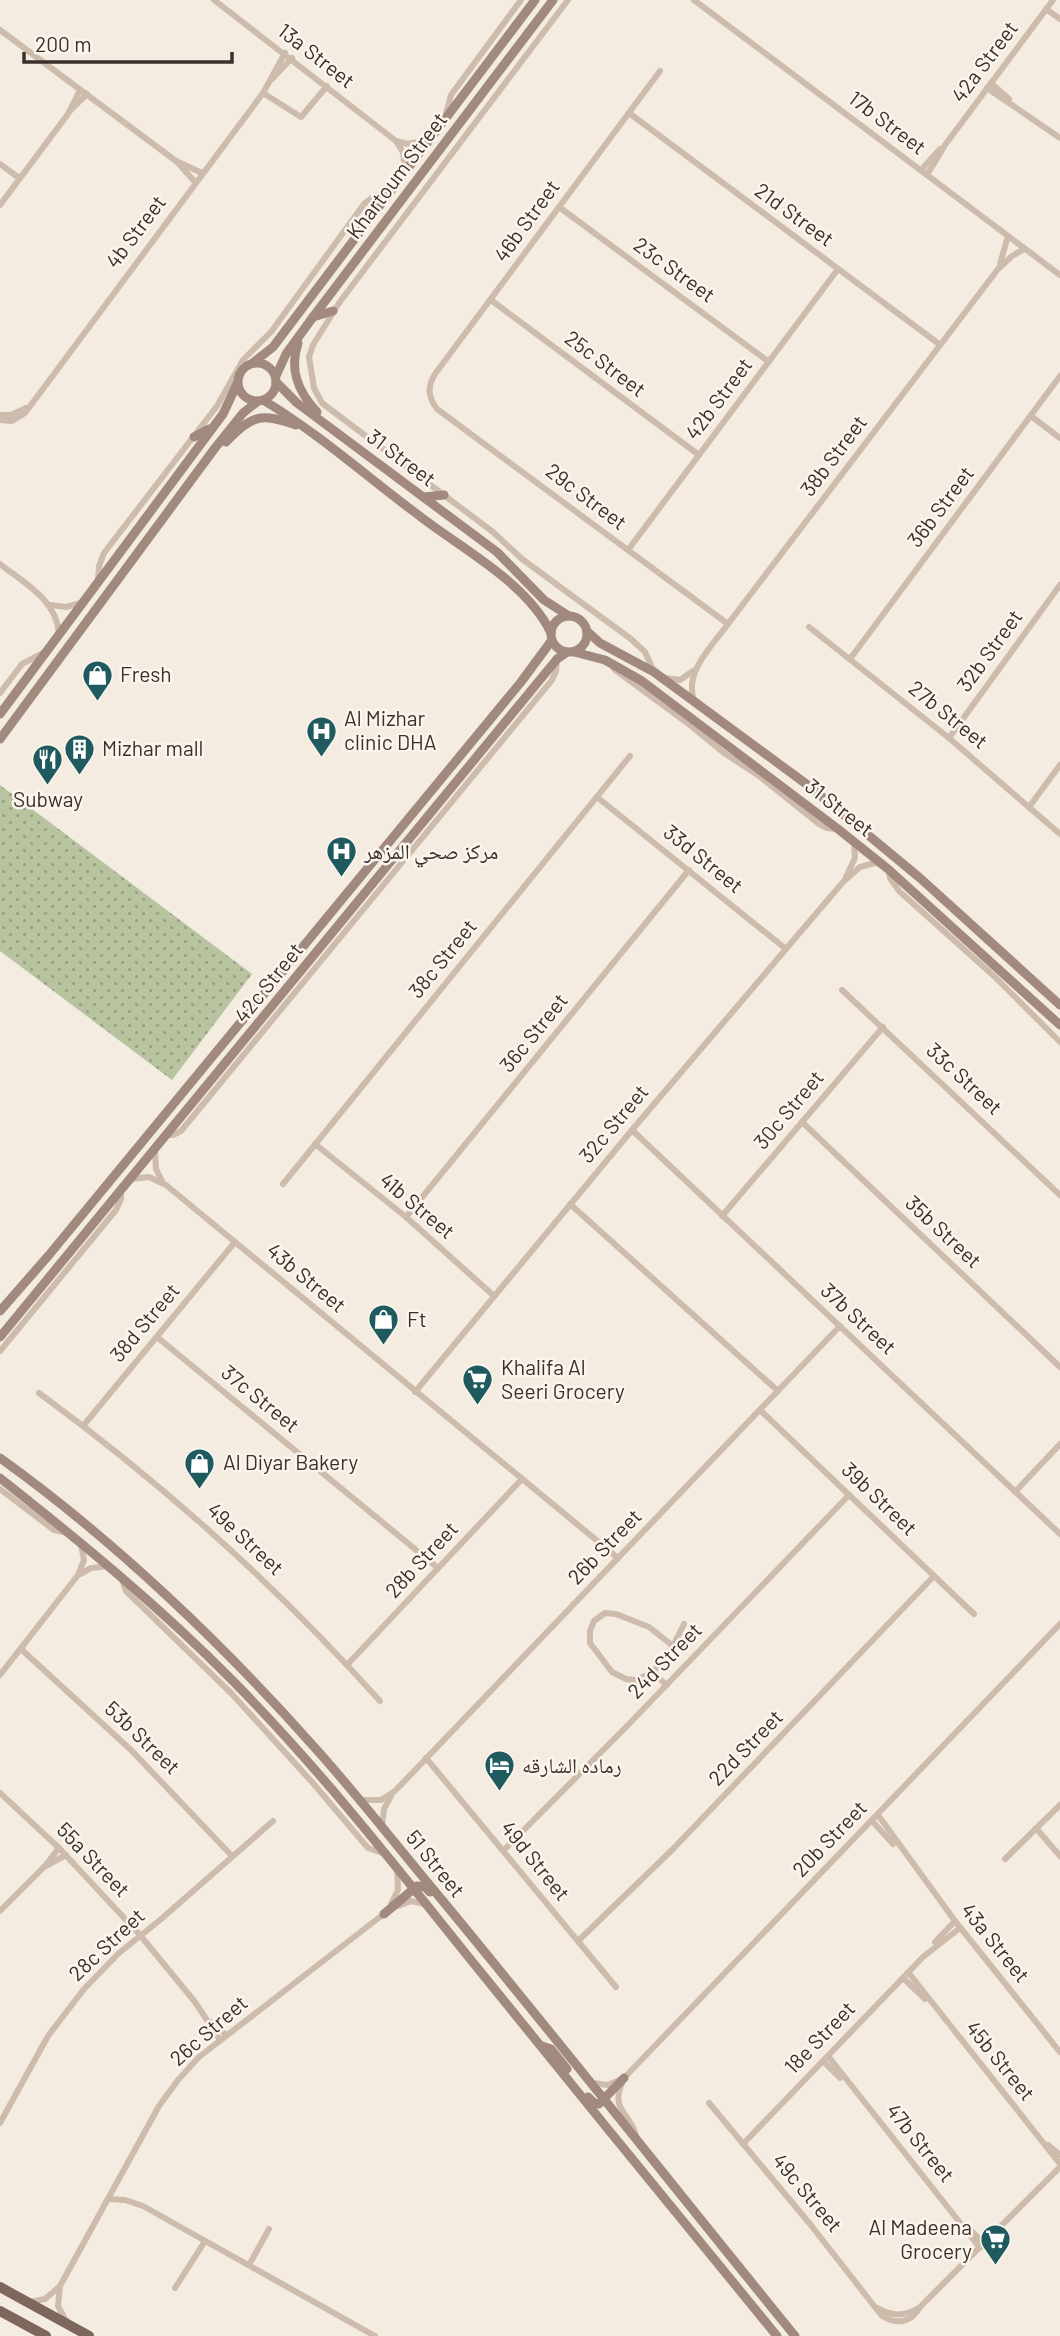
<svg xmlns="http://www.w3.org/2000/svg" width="1060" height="2336" font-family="Barlow,'Noto Naskh Arabic',sans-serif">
<defs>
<pattern id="park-dots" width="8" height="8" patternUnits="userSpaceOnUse" patternTransform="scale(1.75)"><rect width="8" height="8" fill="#b8c4a0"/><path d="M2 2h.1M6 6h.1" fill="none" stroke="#97a083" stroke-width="1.8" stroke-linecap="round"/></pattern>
</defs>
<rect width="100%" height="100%" fill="#f4ebe1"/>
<!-- park -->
<path fill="url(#park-dots)" d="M 0,785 L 252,974 L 172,1080 L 0,951 Z"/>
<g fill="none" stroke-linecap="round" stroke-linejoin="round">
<!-- street -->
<g stroke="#cdbbac" stroke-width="6">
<path d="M 214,0 L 396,141 L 403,152 L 405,171"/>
<path d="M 568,0 L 339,303 L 313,345 L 309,357 L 314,388 L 322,403 L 493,532 L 522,559 L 631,639 L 645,652 L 654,672"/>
<path d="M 694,0 L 1060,275"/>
<path d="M 1046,9 L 1060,19"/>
<path d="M 0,30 L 176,161 L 202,173"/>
<path d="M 660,71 L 435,374 C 427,387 428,397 437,409 L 728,624"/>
<path d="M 272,79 L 292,58"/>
<path d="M 991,83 L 1009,99"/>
<path d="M 987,88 L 1060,138"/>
<path d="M 263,93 L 301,117 L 327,86"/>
<path d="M 69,112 L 87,94"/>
<path d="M 629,113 L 939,344"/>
<path d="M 446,114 L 451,95 L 521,0"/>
<path d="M 396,141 L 408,144 L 427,140"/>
<path d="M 177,162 L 195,182"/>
<path d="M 0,164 L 19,178"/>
<path d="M 921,170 L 940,149"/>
<path d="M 927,175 L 945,145 L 1053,0"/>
<path d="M 0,205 L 68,114 L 80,90"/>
<path d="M 559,207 L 769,362"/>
<path d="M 1000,264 L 1008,236"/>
<path d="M 491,300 L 699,455"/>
<path d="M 0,415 L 11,415 L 26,408"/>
<path d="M 1031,416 L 1060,438"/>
<path d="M 0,420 L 12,421 L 25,413 L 263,93 L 285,53"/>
<path d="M 628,550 L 838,269"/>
<path d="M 0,564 C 24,583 57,600 59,634"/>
<path d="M 98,581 L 99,566 L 104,553 L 217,406 L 243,360 L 271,332 L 364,204 L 372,198 L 390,191"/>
<path d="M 51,605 L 66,607 L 81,603"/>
<path d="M 809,627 L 949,738 L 1060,834"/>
<path d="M 850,659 L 1060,376"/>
<path d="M 614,669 L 686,722 L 724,753 L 759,776 L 819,824 L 827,828 L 836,829"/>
<path d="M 665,678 L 680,680 L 693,671"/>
<path d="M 0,693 L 22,664 L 43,653"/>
<path d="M 694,700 C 684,672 712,646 728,624 L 998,269 L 1012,256 L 1024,249"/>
<path d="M 949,738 L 1060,585"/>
<path d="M 597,797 L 786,949"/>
<path d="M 1029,807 L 1060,765"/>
<path d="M 889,871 L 890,878 L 899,891 L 995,977 L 1060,1042"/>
<path d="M 846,877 L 855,858 L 854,841"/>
<path d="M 842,990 L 1060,1195"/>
<path d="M 802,1122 L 1060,1367"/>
<path d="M 632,1130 L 1060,1534"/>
<path d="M 167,1135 L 173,1135 L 181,1131 L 552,680 L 556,671 L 557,659"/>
<path d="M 315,1144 L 406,1217 L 494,1296"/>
<path d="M 155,1150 L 156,1169 L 162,1181"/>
<path d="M 131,1179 L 149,1177 L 166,1185 L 618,1558"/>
<path d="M 283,1184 L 630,756"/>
<path d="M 570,1204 L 778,1391"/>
<path d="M 722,1216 L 883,1027"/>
<path d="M 406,1217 L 689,870"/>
<path d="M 157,1337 L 438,1568"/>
<path d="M 0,1351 L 116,1210 L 121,1199 L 121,1191"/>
<path d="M 415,1392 L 632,1130 L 843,882 L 860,867 L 879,862"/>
<path d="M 39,1393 C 163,1484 277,1586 380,1701"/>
<path d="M 760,1410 L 974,1614"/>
<path d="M 83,1426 L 235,1242"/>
<path d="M 0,1489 L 54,1530 L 68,1533"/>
<path d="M 1015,1492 L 1060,1444"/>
<path d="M 80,1574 L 91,1568 L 109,1566"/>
<path d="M 122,1579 L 126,1591 L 231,1693 L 312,1782 L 368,1848 L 385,1854"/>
<path d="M 21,1649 L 131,1750 L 232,1856"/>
<path d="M 347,1665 L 522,1479"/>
<path d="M 652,1673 L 664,1660 L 673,1646"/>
<path d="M 0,1675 L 78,1575 L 84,1560 L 81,1544"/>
<path d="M 667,1685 L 652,1673 L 635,1680 L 626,1679 L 612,1672 L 590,1643 L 590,1631 L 594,1621 L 605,1613 L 616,1614 L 649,1627 L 673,1646 L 684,1624"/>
<path d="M 426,1758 L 616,1987"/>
<path d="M 0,1793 L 59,1848 L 140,1935 L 195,2002 L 220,2040"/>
<path d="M 361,1800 L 381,1800 L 395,1791 L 840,1326"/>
<path d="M 878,1815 L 955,1921 L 1060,2052"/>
<path d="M 872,1821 L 893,1844"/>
<path d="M 382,1827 L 384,1809 L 391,1796"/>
<path d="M 1036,1828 L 1060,1856"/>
<path d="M 504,1850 L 629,1724 L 849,1495"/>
<path d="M 1005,1859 L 1060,1805"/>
<path d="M 44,1867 L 66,1855"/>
<path d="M 391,1904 L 398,1890 L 397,1868"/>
<path d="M 398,1906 L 411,1901 L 424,1904"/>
<path d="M 0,1911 L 44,1867 L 59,1848"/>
<path d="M 578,1941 L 672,1850 L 934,1576"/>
<path d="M 935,1942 L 955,1921"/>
<path d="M 908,1972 L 1060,2164"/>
<path d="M 903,1978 L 925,1999"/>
<path d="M 209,2022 L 215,2023 L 226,2035"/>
<path d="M 828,2056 L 980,2248"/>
<path d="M 823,2061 L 840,2078"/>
<path d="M 593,2083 L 608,2085 L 624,2078 L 1060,1624"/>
<path d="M 622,2083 C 610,2111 631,2113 636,2136"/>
<path d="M 709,2103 L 810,2224 L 882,2316 C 897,2325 911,2323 920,2307 L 1060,2167"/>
<path d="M 0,2123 L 48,2036 L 84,1989 L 119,1953 L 160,1920 L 273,1821"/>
<path d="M 743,2144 L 923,1957 L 960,1928"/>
<path d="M 1048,2145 L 1060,2155"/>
<path d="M 108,2199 L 125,2200 L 143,2206 L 375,2336"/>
<path d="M 969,2229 L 984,2243"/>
<path d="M 249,2265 L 269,2229"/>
<path d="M 175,2288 L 205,2241"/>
<path d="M 29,2302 L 45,2299 L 59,2287"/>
<path d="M 877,2308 C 892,2316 903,2317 919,2308"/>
<path d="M 66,2321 L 58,2306 L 60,2286 L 159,2106 L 178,2080 L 199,2057 L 385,1913"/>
</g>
<!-- secondary -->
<g stroke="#a18a7d" stroke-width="9">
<path d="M 313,317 L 333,311"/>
<path d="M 298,343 C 289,370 298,392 317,412"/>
<path d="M 254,362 L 273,347 L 535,0"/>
<circle cx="257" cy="382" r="19"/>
<path d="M 276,376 L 286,354 L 313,317 L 553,0"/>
<path d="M 276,382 L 297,403 L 497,552 L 544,600 L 569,616"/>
<path d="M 263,400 C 318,433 366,476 417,514 C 460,548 527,582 551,633"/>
<path d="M 194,437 L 209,429"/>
<path d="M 226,442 C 252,416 259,412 296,425"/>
<path d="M 424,497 L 444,495"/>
<circle cx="569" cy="634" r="18"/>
<path d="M 588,632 L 600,643 L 654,672 L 809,786 L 920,878 L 1060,1005"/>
<path d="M 574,652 L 605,660 L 642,681 L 838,829 L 888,869 L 1060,1025"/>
<path d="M 0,714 L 223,414 L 237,384"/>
<path d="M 0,739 L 215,448 L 243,413 L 258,401"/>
<path d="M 0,1311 L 49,1255 L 521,682 L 552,640"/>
<path d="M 0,1337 L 557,659 L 567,652"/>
<path d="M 0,1458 C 113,1539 224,1645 316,1749 C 360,1798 400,1850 442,1900 C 561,2044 677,2191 795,2336"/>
<path d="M 0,1478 C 81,1542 160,1607 233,1681 C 321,1770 397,1868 475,1965 C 575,2089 676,2213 777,2336"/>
<path d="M 384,1914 L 417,1886 L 425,1887 L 430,1892"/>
<path d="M 542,2046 L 551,2049 L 567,2069"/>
<path d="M 588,2097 L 594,2103 L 599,2104 L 624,2078"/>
</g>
<!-- primary -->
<g stroke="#7d675c" stroke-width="10">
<path d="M 0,2287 L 89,2336"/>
<path d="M 0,2311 L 46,2336"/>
</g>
</g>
<!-- icons -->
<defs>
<symbol id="shop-pin" viewBox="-11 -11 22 30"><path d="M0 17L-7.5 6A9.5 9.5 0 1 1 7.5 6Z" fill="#1f5a5e" stroke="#fbf5ee"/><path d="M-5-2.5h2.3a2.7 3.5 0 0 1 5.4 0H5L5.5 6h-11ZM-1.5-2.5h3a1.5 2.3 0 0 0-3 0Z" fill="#fff"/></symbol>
<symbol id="hospital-pin" viewBox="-11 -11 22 30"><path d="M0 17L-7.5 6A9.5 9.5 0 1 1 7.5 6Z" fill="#1f5a5e" stroke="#fbf5ee"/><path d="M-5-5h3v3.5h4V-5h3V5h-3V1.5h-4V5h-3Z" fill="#fff"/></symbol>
<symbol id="building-pin" viewBox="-11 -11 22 30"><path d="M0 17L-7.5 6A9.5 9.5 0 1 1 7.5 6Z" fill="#1f5a5e" stroke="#fbf5ee"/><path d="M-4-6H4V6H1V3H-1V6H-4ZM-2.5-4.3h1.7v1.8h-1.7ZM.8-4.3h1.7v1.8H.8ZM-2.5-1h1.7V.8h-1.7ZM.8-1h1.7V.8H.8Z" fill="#fff"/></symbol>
<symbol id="restaurant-pin" viewBox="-11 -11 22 30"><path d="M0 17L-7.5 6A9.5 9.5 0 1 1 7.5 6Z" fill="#1f5a5e" stroke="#fbf5ee"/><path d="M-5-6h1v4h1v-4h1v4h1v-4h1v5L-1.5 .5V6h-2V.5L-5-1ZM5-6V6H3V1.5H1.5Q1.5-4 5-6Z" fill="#fff"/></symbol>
<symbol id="supermarket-pin" viewBox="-11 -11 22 30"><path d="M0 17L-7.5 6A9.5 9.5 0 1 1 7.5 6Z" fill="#1f5a5e" stroke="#fbf5ee"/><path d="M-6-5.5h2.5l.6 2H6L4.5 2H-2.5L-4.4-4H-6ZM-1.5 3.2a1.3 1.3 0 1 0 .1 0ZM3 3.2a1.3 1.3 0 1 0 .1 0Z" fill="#fff"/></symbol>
<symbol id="hotel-pin" viewBox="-11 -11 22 30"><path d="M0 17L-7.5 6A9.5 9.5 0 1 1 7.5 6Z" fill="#1f5a5e" stroke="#fbf5ee"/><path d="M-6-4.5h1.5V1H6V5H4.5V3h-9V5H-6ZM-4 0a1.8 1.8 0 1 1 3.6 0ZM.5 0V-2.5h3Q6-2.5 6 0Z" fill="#fff"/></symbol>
</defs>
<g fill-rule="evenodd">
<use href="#shop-pin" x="80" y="658" width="35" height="47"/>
<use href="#hospital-pin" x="304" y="714" width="35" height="47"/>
<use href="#building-pin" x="62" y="732" width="35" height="47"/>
<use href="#restaurant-pin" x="30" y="742" width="35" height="47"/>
<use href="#hospital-pin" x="324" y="834" width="35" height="47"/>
<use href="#shop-pin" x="366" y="1302" width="35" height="47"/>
<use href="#supermarket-pin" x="460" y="1362" width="35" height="47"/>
<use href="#shop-pin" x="182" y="1446" width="35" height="47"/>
<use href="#hotel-pin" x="482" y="1748" width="35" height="47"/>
<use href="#supermarket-pin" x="978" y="2222" width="35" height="47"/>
</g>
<g text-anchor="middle" stroke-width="5" stroke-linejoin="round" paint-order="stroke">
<!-- street labels -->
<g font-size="21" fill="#3b302b" stroke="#fbf5ee">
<text transform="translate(316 56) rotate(38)" y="7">13a Street</text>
<text transform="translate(985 62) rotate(-53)" y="7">42a Street</text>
<text transform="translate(887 123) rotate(37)" y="7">17b Street</text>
<text transform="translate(397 176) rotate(-53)" y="7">Khartoum Street</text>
<text transform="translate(794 215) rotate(36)" y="7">21d Street</text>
<text transform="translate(527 221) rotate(-54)" y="7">46b Street</text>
<text transform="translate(136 232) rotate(-53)" y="7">4b Street</text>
<text transform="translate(674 270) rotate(36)" y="7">23c Street</text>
<text transform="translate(605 364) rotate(37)" y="7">25c Street</text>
<text transform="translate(719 399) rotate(-53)" y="7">42b Street</text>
<text transform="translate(834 456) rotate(-53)" y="7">38b Street</text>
<text transform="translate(401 458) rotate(37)" y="7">31 Street</text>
<text transform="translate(586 497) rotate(37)" y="7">29c Street</text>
<text transform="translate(941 507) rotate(-53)" y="7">36b Street</text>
<text transform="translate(990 651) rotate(-54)" y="7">32b Street</text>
<text transform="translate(948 715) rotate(39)" y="7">27b Street</text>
<text transform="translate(839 808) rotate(38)" y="7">31 Street</text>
<text transform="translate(703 859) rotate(39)" y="7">33d Street</text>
<text transform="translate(443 959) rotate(-51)" y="7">38c Street</text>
<text transform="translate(269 983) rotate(-51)" y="7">42c Street</text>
<text transform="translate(534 1033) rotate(-51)" y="7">36c Street</text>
<text transform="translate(964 1079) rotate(43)" y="7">33c Street</text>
<text transform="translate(789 1110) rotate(-50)" y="7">30c Street</text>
<text transform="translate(614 1124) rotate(-50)" y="7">32c Street</text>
<text transform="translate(417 1206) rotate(40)" y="7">41b Street</text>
<text transform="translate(943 1232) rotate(43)" y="7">35b Street</text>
<text transform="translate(306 1278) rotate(40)" y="7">43b Street</text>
<text transform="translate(858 1319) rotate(43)" y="7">37b Street</text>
<text transform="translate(145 1323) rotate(-50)" y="7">38d Street</text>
<text transform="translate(260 1399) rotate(39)" y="7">37c Street</text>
<text transform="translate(879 1499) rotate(44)" y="7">39b Street</text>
<text transform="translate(245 1539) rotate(43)" y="7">49e Street</text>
<text transform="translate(605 1547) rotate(-46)" y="7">26b Street</text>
<text transform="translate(422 1560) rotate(-47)" y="7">28b Street</text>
<text transform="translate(665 1661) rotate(-46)" y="7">24d Street</text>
<text transform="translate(142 1738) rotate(44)" y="7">53b Street</text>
<text transform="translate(746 1748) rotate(-46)" y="7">22d Street</text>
<text transform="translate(830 1839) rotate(-46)" y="7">20b Street</text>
<text transform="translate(93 1860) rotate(46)" y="7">55a Street</text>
<text transform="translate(535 1861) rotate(51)" y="7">49d Street</text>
<text transform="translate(435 1864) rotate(51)" y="7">51 Street</text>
<text transform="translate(995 1943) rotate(51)" y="7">43a Street</text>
<text transform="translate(107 1945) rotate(-43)" y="7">28c Street</text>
<text transform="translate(209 2031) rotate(-41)" y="7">26c Street</text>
<text transform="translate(820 2038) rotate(-46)" y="7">18e Street</text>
<text transform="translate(1000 2061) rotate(51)" y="7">45b Street</text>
<text transform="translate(920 2143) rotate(51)" y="7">47b Street</text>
<text transform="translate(807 2193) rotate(50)" y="7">49c Street</text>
</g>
<!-- poi labels -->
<g font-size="21" fill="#3b302b" stroke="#fbf5ee" text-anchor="start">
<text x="120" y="682">Fresh</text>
<text x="344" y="726">Al Mizhar<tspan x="344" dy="24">clinic DHA</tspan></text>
<text x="102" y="756">Mizhar mall</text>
<text x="48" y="807" text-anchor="middle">Subway</text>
<text x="364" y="859">مركز صحي المزهر</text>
<text x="407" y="1327">Ft</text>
<text x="501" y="1375">Khalifa Al<tspan x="501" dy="24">Seeri Grocery</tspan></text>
<text x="223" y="1470">Al Diyar Bakery</text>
<text x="522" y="1773">رماده الشارقه</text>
<text x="972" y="2235" text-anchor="end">Al Madeena<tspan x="972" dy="24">Grocery</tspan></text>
</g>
</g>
<!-- scale -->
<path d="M24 52v10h208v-10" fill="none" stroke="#3b302b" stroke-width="3.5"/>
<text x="35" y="52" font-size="21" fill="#3b302b" stroke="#fbf5ee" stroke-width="5" paint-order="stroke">200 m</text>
</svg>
